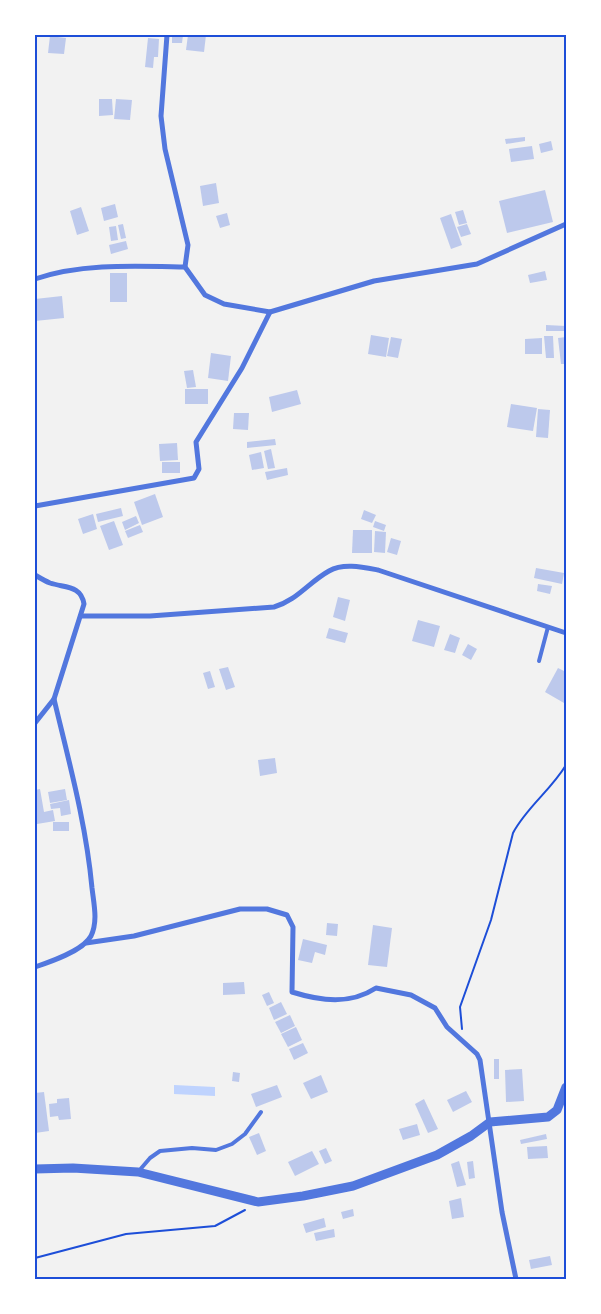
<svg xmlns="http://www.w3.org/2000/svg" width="601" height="1314" font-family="'Crimson Pro',serif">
<rect width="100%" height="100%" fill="#f2f2f2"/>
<!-- water -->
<path fill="#bfd3fe" d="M 174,1085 L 215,1087 L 215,1096 L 174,1094 Z"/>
<!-- building -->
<g fill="#bdc9ec">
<path d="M 172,35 L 183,35 L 182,43 L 172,43 Z"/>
<path d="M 188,35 L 206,35 L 204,52 L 186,50 Z"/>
<path d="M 50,36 L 66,38 L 64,54 L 48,53 Z"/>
<path d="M 148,38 L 159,39 L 158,57 L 154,57 L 153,68 L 145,67 Z"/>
<path d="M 99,99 L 112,99 L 113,115 L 99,116 Z"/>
<path d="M 116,99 L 132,100 L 130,120 L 114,119 Z"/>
<path d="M 525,137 L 525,141 L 506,144 L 505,139 Z"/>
<path d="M 551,141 L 553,150 L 541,153 L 539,144 Z"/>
<path d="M 532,146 L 534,159 L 511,162 L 509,149 Z"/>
<path d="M 216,183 L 219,203 L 203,206 L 200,186 Z"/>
<path d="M 545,190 L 553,222 L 507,233 L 499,201 Z"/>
<path d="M 115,204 L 118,217 L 104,221 L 101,208 Z"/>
<path d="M 81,207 L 89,231 L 77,235 L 70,211 Z"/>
<path d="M 463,210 L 467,223 L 459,225 L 455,212 Z"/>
<path d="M 227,213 L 230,225 L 220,228 L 216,216 Z"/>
<path d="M 451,214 L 462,245 L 451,249 L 440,218 Z"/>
<path d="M 123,224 L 126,238 L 121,239 L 118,225 Z"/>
<path d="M 467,224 L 471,234 L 461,237 L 457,227 Z"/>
<path d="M 116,226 L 118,240 L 111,241 L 109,227 Z"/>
<path d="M 126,241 L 128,249 L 111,254 L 109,245 Z"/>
<path d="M 545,271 L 547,280 L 530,283 L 528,275 Z"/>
<rect x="110" y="273" width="17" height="29"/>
<path d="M 62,296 L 64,318 L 35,321 L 35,299 Z"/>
<path d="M 546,325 L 566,326 L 566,331 L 546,331 Z"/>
<path d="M 371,335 L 389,338 L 386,357 L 368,354 Z"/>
<path d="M 544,336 L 553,336 L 554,358 L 546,358 Z"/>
<path d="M 391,337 L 402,339 L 398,358 L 387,356 Z"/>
<path d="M 566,337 L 566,364 L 561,364 L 558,338 Z"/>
<path d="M 542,338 L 542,354 L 525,354 L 525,339 Z"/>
<path d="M 211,353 L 231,356 L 228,381 L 208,378 Z"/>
<path d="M 193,370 L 196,387 L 187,388 L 184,371 Z"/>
<rect x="185" y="389" width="23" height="15"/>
<path d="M 297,390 L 301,404 L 272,412 L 269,397 Z"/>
<path d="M 511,404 L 537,408 L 533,431 L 507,427 Z"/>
<path d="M 538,409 L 550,410 L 548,438 L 536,437 Z"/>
<path d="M 234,413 L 249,413 L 248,430 L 233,429 Z"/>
<path d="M 275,439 L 276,445 L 247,448 L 247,442 Z"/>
<path d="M 177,443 L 178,460 L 160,461 L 159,444 Z"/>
<path d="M 271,449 L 275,468 L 268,469 L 264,451 Z"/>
<path d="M 261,452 L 264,468 L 252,470 L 249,455 Z"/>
<rect x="162" y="462" width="18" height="11"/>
<path d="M 287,468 L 288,475 L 267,480 L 265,472 Z"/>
<path d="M 155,494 L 163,517 L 142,525 L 134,502 Z"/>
<path d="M 121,508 L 123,516 L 98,522 L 96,514 Z"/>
<path d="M 364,510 L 376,515 L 372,523 L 361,519 Z"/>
<path d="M 93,514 L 97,529 L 83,534 L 78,519 Z"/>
<path d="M 136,516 L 139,523 L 125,530 L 122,522 Z"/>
<path d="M 114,521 L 123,545 L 109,550 L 100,526 Z"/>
<path d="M 375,521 L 386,525 L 384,531 L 373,527 Z"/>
<path d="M 140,525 L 143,532 L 128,538 L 125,531 Z"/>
<path d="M 353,530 L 372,530 L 372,553 L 352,553 Z"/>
<path d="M 375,531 L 386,532 L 385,553 L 374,552 Z"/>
<path d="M 391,538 L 401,541 L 397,555 L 387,552 Z"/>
<path d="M 536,568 L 564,573 L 562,584 L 534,578 Z"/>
<path d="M 538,584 L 552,586 L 550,594 L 537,591 Z"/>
<path d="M 338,597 L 350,600 L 345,621 L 333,617 Z"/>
<path d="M 418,620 L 440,626 L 434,647 L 412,641 Z"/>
<path d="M 329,628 L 348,633 L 345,643 L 326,638 Z"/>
<path d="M 450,634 L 460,638 L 455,653 L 444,650 Z"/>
<path d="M 468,644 L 477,649 L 471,660 L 462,655 Z"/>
<path d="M 228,667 L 235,687 L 226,690 L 219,669 Z"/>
<path d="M 558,668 L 566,672 L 564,703 L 545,692 Z"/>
<path d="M 210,671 L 215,687 L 208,689 L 203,673 Z"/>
<path d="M 275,758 L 277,773 L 260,776 L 258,760 Z"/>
<path d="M 40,789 L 44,812 L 53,810 L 55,821 L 37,824 L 35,790 Z"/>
<path d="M 65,789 L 67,800 L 50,803 L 48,792 Z"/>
<path d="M 69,800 L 71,814 L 61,816 L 60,808 L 51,809 L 50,804 Z"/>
<rect x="53" y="822" width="16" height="9"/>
<path d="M 327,923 L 338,924 L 337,936 L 326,935 Z"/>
<path d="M 373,925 L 392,928 L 387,967 L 368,965 Z"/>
<path d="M 303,939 L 327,945 L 325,955 L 315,952 L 312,963 L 298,960 Z"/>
<path d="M 244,982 L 245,994 L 223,995 L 223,983 Z"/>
<path d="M 269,992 L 274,1003 L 267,1006 L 262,995 Z"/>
<path d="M 281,1002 L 287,1014 L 274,1020 L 269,1008 Z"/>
<path d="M 290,1015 L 295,1026 L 281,1033 L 275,1022 Z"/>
<path d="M 296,1027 L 302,1040 L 288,1047 L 281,1034 Z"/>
<path d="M 303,1043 L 308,1053 L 294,1060 L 289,1049 Z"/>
<rect x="494" y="1059" width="5" height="20"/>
<path d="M 522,1069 L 524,1101 L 506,1102 L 505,1070 Z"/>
<path d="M 233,1072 L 240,1073 L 239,1082 L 232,1081 Z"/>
<path d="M 321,1075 L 328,1092 L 311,1099 L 303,1083 Z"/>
<path d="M 277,1085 L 282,1097 L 256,1107 L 251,1094 Z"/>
<path d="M 466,1091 L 472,1102 L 453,1112 L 447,1100 Z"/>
<path d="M 44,1092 L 49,1131 L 35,1133 L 35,1093 Z"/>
<path d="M 69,1098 L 71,1119 L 59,1120 L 58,1116 L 50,1117 L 49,1104 L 57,1103 L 57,1099 Z"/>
<path d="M 424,1099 L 438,1129 L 428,1133 L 415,1104 Z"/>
<path d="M 417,1124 L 420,1135 L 403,1140 L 399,1129 Z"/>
<path d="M 259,1133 L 266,1151 L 257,1155 L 249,1137 Z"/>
<path d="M 546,1134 L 547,1139 L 521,1144 L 520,1140 Z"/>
<path d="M 547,1146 L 548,1158 L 528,1159 L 527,1147 Z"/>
<path d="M 326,1148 L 332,1161 L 325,1164 L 319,1151 Z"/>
<path d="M 312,1151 L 319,1164 L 295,1176 L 288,1162 Z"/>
<path d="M 459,1161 L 466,1185 L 457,1187 L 451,1164 Z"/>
<path d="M 473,1161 L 475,1178 L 469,1179 L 467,1162 Z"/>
<path d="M 461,1198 L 464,1217 L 452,1219 L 449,1201 Z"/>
<path d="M 353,1209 L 354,1216 L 343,1219 L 341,1212 Z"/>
<path d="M 324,1218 L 326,1227 L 306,1233 L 303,1224 Z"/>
<path d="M 334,1229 L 335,1237 L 316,1241 L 314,1233 Z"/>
<path d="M 550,1256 L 552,1265 L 531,1269 L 529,1260 Z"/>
</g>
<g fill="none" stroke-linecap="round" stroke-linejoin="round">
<!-- path -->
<g stroke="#1d4ed8" stroke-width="2">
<path d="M 462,1029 L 460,1007 L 491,920 L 513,833 C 526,808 551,790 566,765"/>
<path d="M 35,1258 L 126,1234 L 215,1226 L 245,1210"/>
</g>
<!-- service -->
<g stroke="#5277de" stroke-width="4">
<path d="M 539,661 L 548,627"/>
<path d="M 138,1172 L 150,1158 L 160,1151 L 192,1148 L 216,1150 L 232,1144 L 245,1134 L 261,1112"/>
</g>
<!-- minor -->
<g stroke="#5277de" stroke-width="5">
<path d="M 167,35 L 161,116 L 165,149 L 188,245 L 185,267 L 205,295 L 224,304 L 270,312 L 374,281 L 477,264 L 566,224"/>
<path d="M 35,279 C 81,263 136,266 185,267"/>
<path d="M 35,506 L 194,478 L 199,469 L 196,442 L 242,368 L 270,312"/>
<path d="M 35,575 C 40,578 45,581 50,583 C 65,588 81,585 84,604 L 54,699 L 35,723"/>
<path d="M 81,616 L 150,616 L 274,607 C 296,601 309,582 329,571 C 343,563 362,567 378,570 L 566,633"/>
<path d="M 86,943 L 134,936 L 240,909 L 267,909 L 287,915 L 293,927 L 292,992 C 321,1001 350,1005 376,988 L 411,995 L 435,1008 L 447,1027 L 477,1054 L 480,1060 L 502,1212 L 516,1279"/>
<path d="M 35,967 C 50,962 83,951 91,936 C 98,921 94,905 92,888 C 86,823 69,762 54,699"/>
</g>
<!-- tertiary -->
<path stroke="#5277de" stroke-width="9" d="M 35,1169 L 73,1168 L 138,1172 L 258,1202 L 303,1196 L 353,1186 L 437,1155 L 471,1136 L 490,1122 L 548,1117 L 557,1110 L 566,1087"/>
</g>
<!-- border -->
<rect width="601" height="1314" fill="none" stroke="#ffffff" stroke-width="72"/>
<rect x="36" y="36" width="529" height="1242" fill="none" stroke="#1d4ed8" stroke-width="2"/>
</svg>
